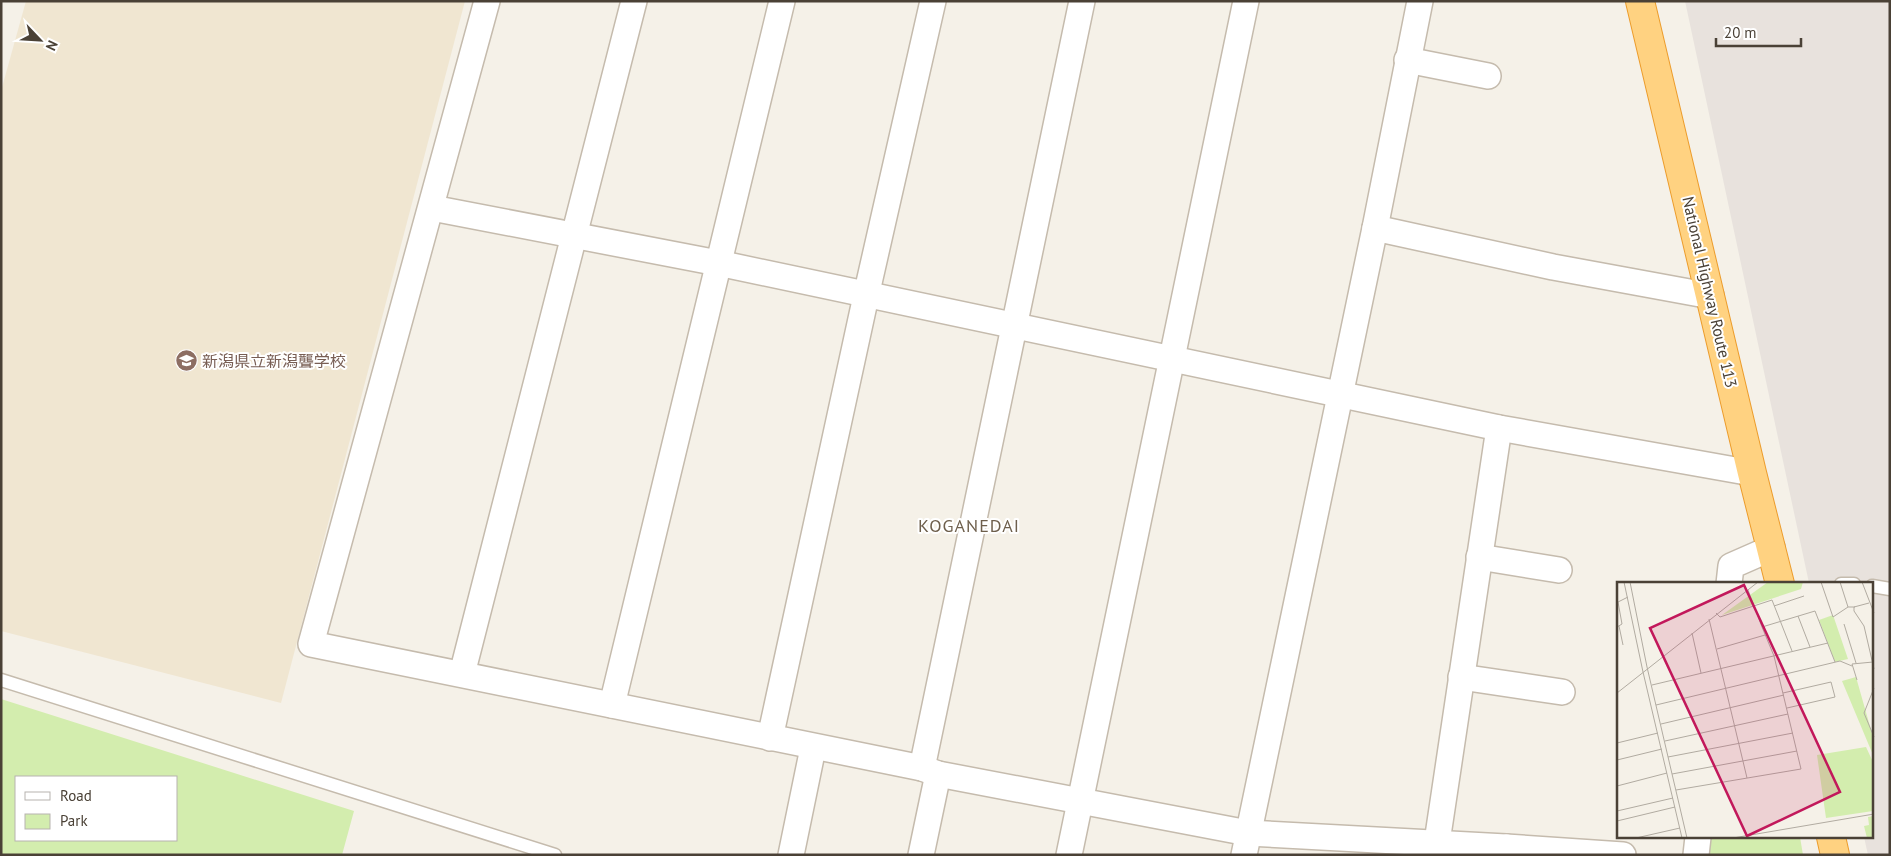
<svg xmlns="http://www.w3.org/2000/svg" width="1891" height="856" font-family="'PT Sans','Noto Sans JP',sans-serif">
<rect width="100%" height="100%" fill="#f5f1e8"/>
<!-- industrial -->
<path fill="#e8e2dd" d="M 1685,1 L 1890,1 L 1890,855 L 1868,855 L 1864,837 L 1872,837 L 1872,584 L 1809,583 Z"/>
<!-- education -->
<path fill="#f0e6d1" d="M 26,1 L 465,1 L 281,703 L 1,631 L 1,91 Z"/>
<!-- green -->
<g fill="#d3edae" fill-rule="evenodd">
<path d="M 1,699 L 354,811 L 342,855 L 1,855 ZM 16,777 L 176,777 L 176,840 L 16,840 Z"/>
<path d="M 1709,837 L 1800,837 L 1803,855 L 1707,855 Z"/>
</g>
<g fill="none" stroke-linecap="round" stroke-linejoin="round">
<defs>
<g id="service">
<path d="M 1841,584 L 1854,584"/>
<path d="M 1872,586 L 1890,589"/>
<path d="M 1,680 L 555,855"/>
</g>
<g id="minor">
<path d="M 487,1 L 311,644 L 922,768 L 938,774 L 1248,833 L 1506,847"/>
<path d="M 1407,60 L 1488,76"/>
<path d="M 432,208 L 718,263 L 1499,428 L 1752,473"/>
<path d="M 1375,228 L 1553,267 L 1711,296"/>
<path d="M 1479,557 L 1559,570"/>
<path d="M 1729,584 L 1731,566 L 1772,548"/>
<path d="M 462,674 L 634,1"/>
<path d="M 1461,677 L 1562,692"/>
<path d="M 612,705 L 782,1"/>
<path d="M 770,738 L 866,296 L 933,1"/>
<path d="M 922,768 L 1082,1"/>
<path d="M 1437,842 L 1499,428"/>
<path d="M 791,855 L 813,748"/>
<path d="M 921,855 L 938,774"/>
<path d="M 1069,855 L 1246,1"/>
<path d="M 1244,855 L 1375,228 L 1420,1"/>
<path d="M 1505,855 L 1506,847 L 1623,855"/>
<path d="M 1696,855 L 1698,837"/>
</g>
<g id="trunk">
<path d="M 1640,1 L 1752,473 L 1780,584"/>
<path d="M 1831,837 L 1835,855"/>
</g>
</defs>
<!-- service casing -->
<use href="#service" stroke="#c5bbad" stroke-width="15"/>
<!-- minor casing -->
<use href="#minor" stroke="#c5bbad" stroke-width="28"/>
<!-- trunk casing -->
<use href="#trunk" stroke="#ec9c2c" stroke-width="30"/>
<!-- service -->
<use href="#service" stroke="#fff" stroke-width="12"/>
<!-- minor -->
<use href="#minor" stroke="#fff" stroke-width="25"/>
<!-- trunk -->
<use href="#trunk" stroke="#ffd281" stroke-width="28"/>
</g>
<!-- icons -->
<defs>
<symbol id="school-disc" viewBox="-11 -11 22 22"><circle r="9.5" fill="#8d6e63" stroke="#fff"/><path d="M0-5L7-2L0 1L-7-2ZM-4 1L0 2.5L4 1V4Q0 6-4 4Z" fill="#fff"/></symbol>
</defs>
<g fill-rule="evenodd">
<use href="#school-disc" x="174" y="348" width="25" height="25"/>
</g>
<g text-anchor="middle" stroke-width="4" stroke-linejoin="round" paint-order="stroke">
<!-- street labels -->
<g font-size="16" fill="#4a4136" stroke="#fff">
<text transform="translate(1710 292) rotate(77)" y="6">National Highway Route 113</text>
</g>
<!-- education labels -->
<g font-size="16" fill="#785e54" stroke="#fff" text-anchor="start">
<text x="202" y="367">新潟県立新潟聾学校</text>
</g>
<!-- neighbourhood labels -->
<g font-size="18" letter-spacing="1" fill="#6e5f4c" stroke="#fff">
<text x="969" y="532">KOGANEDAI</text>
</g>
</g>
<!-- overview -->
<g transform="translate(1617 582)">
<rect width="256" height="256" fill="#f5f1e8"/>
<path d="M 151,0 L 186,0 L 184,7 L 105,33 ZM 216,33 L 231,77 L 218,80 L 202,38 ZM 239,95 L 256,155 L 256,173 L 225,99 ZM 249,165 L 256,180 L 256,229 L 209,236 L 200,173 ZM 256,234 L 256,256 L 250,256 L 247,244 L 252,243 L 251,235 Z" fill="#d3edae"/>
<path fill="none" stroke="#b1aba1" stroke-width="1" d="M 7,0 L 26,90M 13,0 L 30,85M 204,0 L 216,35 L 231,25 L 238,25M 223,0 L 231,25M 245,0 L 257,31M 131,8 L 145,45 L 198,29 L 218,80M 252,21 L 237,25 L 237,29 L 247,44 L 257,87M 157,24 L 187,14M 99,31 L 103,35 L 155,18 L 175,69M 181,34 L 193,65M 92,37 L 130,196M 227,42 L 239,81M 2,44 L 6,63M 0,45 L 5,42 L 1,20 L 11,15M 75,51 L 84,91M 100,67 L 148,53M 30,85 L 70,256M 26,90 L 65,256M 240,98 L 235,82 L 256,80M 35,103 L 211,61M 257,106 L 247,131 L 257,155M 0,111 L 141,0M 166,111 L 214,100 L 218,115 L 170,126M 39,123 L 223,79 L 235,84M 44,142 L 167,113M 48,159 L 171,132M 0,161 L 41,151M 51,175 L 176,151M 0,178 L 45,167M 55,192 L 180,169M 0,204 L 50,191M 59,208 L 184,187 L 157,74 L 145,45M 0,229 L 56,216M 0,239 L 58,225M 19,256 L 63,246M 116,256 L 257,232"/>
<path fill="#c2185b" fill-opacity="0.15" stroke="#c2185b" stroke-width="2.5" d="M 127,3 L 223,210 L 130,254 L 33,46 Z"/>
<rect width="256" height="256" fill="none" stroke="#4a4136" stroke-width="2.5"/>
</g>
<!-- border -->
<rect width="1891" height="856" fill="none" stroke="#4a4136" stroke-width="5"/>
<!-- legend -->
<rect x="15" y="776" width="162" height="65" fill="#ffffff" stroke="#b7b3af"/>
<rect x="25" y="792" width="25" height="8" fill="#ffffff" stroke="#b7b3af"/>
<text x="60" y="801" font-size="15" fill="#4a4136">Road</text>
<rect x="25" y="814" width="25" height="15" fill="#d3edae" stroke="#b7b3af"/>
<text x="60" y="826" font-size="15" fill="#4a4136">Park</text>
<!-- north arrow -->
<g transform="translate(40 40) rotate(115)" stroke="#ffffff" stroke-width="4" paint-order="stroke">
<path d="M0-4L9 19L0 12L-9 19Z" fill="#4a4136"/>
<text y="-8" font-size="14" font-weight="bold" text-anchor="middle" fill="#4a4136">N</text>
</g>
<!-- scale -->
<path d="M1716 38v8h85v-8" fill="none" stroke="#4a4136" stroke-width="2.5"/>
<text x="1724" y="38" font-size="15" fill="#4a4136" stroke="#ffffff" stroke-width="4" paint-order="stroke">20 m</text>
</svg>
